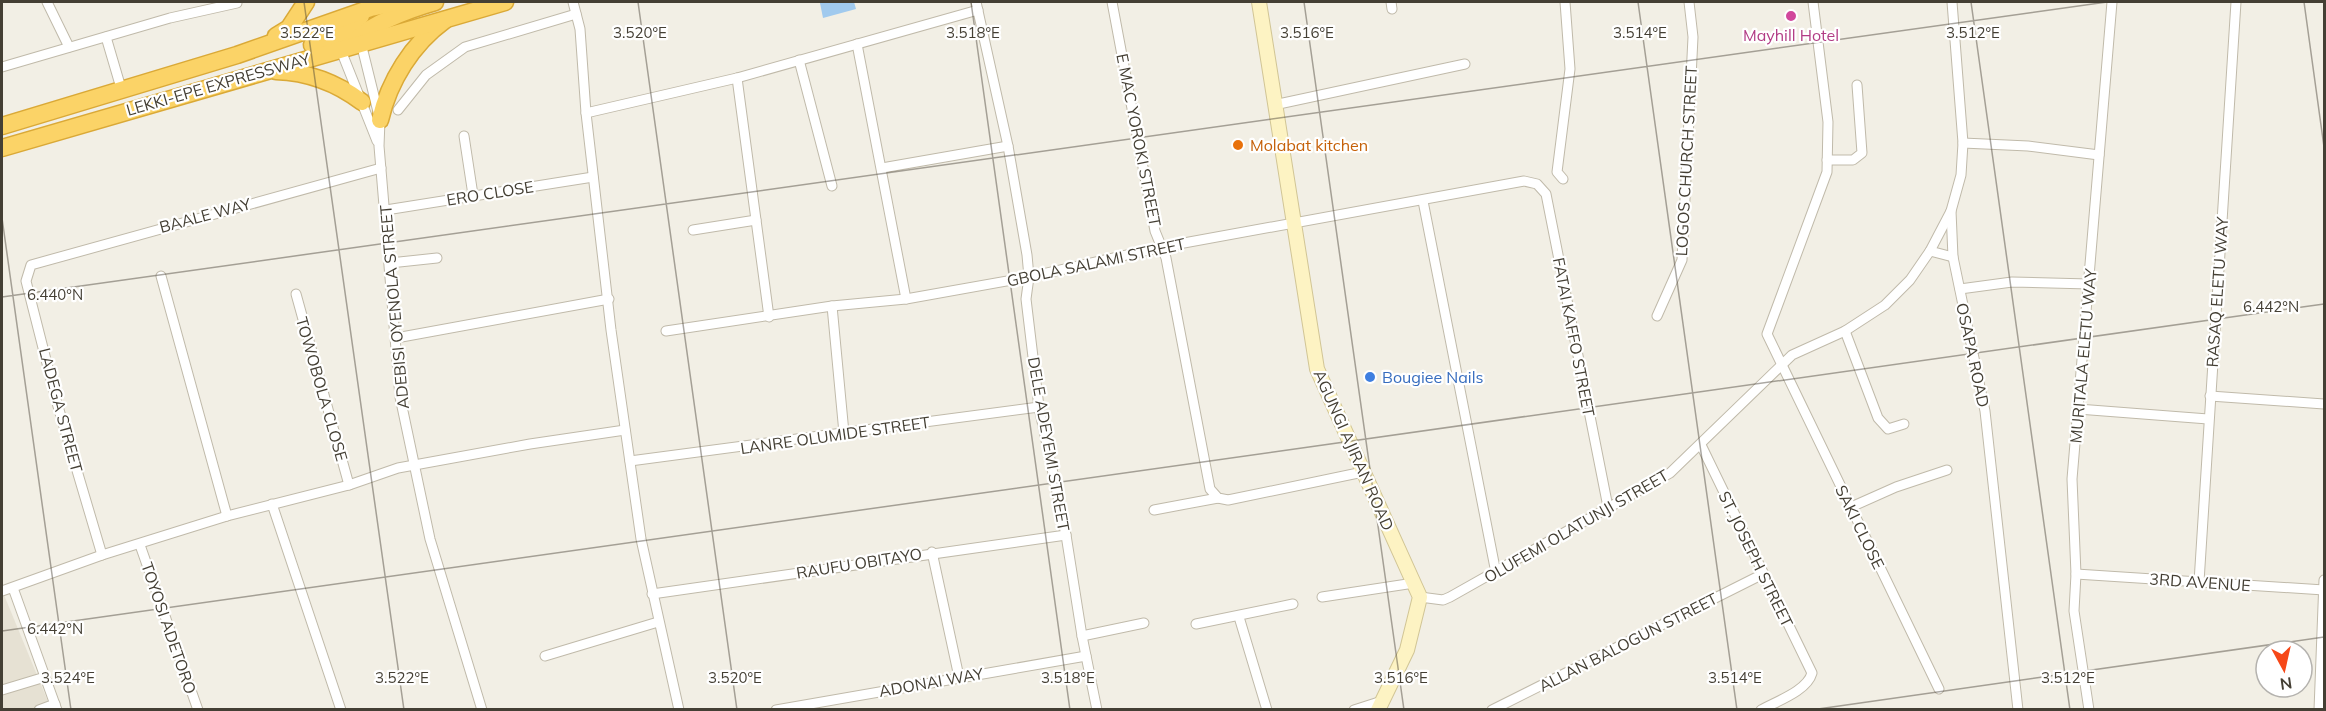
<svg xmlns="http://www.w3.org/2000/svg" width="2326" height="711" font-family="Mulish,sans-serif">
<rect width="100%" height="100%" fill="#f2efe5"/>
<!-- residential -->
<path fill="#e6e1d3" d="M 2,590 L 51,709 L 2,709 Z"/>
<!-- water -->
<path fill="#a1caee" d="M 827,2 L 854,2 L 856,9 L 823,18 L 820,3 Z"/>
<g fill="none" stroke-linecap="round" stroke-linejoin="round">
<defs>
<g id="street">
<path d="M 47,2 L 69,47"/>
<path d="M 573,2 L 580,29 L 586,113 L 611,330 L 641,539 L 679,710"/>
<path d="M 976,2 L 1008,146 L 1027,255 L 1029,277 L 1026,299 L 1039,407 L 1066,535 L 1082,636 L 1097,710"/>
<path d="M 1112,2 L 1155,231 L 1166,258 L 1210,489 L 1218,498 L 1228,500 L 1363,472"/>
<path d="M 1391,2 L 1392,9"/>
<path d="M 1813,2 L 1828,122 L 1827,172 L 1767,334 L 1939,689"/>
<path d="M 1952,2 L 1963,143 L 1961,175 L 1951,211 L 1953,257 L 1985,411 L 2018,710"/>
<path d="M 106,37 L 121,88"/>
<path d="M 361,43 L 380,120 L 379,146 L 400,397 L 430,539 L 482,710"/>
<path d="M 857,44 L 906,299"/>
<path d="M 340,48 L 377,141"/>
<path d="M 799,60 L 832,186"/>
<path d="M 2,67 L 170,18 L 237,3"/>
<path d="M 737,78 L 769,317"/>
<path d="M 1274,105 L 1465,64"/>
<path d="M 398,110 L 426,75 L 465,47 L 576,14"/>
<path d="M 586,113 L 737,78 L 978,10"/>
<path d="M 464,136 L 473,195"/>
<path d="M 1963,143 L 2028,146 L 2099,155"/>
<path d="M 1827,160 L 1853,160 L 1862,153 L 1857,85"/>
<path d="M 882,168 L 1008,146"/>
<path d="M 1563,179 L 1557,172 L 1570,69 L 1565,2"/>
<path d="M 1423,201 L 1496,573"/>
<path d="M 386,210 L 593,177"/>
<path d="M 693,230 L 756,220"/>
<path d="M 1930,251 L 1953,257"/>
<path d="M 390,263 L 437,258"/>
<path d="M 161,276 L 227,516"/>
<path d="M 1960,289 L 2012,282 L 2089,284"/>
<path d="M 296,294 L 349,485"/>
<path d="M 832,306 L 844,433"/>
<path d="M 1657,316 L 1682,260 L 1693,37 L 1689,2"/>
<path d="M 666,331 L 832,306 L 906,299 L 1029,277 L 1162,247 L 1524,181 L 1537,184 L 1546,194 L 1608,507"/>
<path d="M 1845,331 L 1878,418 L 1888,429 L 1904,424"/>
<path d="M 396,338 L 609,299"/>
<path d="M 2210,396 L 2324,404"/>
<path d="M 2078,409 L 2208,419"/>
<path d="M 1701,445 L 1812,673 C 1807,691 1777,701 1761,710"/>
<path d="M 630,461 L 1039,407"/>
<path d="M 272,504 L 341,710"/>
<path d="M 1851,507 L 1896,487 L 1947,470"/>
<path d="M 1154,510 L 1218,498"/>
<path d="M 140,545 L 198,710"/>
<path d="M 932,552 L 959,677"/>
<path d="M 102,555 L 57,403 L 26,281 L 31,265 L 381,168"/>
<path d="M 2076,574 L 2324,590"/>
<path d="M 2199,582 L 2236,2"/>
<path d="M 13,588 L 57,710"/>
<path d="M 2,591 L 102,555 L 227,516 L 349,485 L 398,468 L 530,444 L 625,430"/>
<path d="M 652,594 L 1066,535"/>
<path d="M 1322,597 L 1414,583"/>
<path d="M 1420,597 L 1443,600 L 1450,597 L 1670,473 L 1792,355 L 1845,331 L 1885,305 L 1910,280 L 1930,251 L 1951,211"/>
<path d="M 1239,617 L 1267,710"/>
<path d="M 1196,624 L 1293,604"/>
<path d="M 1082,636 L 1144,623"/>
<path d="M 545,656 L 658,622"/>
<path d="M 2,690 L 45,677"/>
<path d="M 39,710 L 55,704"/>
<path d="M 776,710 L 1086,656"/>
<path d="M 1354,710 L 1382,701"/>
<path d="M 1492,710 L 1763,574"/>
<path d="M 2089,710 L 2074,611 L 2076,574 L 2072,479 L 2112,2"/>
<path d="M 2319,710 L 2324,580"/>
</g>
<path id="secondary" d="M 1259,2 L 1317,369 L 1420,597 L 1407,650 L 1378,710"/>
<g id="highway">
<path d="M 276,36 L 289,28 L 306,2"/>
<path d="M 347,43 C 375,23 403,11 435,2"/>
<path d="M 312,45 L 331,39 L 361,16"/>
<path d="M 276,71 C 308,72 337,83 362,102"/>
<path d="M 380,120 C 389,81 412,44 445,20"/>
<path d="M 2,126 L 237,55 L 371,8 L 400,2"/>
<path d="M 2,148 L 505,2"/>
</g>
</defs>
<!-- street casing -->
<use href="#street" stroke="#c0baaa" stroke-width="11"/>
<!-- secondary casing -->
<use href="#secondary" stroke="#d1c595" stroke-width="16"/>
<!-- highway casing -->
<use href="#highway" stroke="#daa937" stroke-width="19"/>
<!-- street -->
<use href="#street" stroke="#fff" stroke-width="9"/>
<!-- secondary -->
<use href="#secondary" stroke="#fdf3c3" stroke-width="14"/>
<!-- highway -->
<use href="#highway" stroke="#fbd367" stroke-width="16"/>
</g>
<!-- ticks -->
<path fill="none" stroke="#443f34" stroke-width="1.5" stroke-opacity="0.45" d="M 304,2 L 404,710M 638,2 L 737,710M 971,2 L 1070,710M 1304,2 L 1404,710M 1638,2 L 1737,710M 1971,2 L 2070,710M 2304,2 L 2324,147M 2,218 L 71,710M 2,297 L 2107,2M 2,631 L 2324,304M 1811,710 L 2324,637"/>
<!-- markers -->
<circle fill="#d1479c" stroke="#fff" stroke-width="2" cx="1791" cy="16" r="6"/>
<circle fill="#e8710a" stroke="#fff" stroke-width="2" cx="1238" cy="145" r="6"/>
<circle fill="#3f7fe0" stroke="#fff" stroke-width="2" cx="1370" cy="377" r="6"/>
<g text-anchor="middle" stroke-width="4.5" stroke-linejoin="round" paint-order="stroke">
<!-- hotel labels -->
<g font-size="16" fill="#b23c85" stroke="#fff">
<text x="1791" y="41">Mayhill Hotel</text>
</g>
<!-- street labels -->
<g font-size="16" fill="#443f34" stroke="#fff">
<text transform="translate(218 84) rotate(-16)" y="6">LEKKI-EPE EXPRESSWAY</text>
<text transform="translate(1139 140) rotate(79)" y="6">E MAC YOROKI STREET</text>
<text transform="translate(1686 161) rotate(-87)" y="6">LOGOS CHURCH STREET</text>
<text transform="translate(490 193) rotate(-9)" y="6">ERO CLOSE</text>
<text transform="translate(205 215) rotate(-15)" y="6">BAALE WAY</text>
<text transform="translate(1096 262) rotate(-12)" y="6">GBOLA SALAMI STREET</text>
<text transform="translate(2217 292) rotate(-86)" y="6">RASAQ ELETU WAY</text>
<text transform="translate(394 307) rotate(-95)" y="6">ADEBISI OYENOLA STREET</text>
<text transform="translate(1574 337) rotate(79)" y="6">FATAI KAFFO STREET</text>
<text transform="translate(1973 355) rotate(78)" y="6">OSAPA ROAD</text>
<text transform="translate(2083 356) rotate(-85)" y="6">MURITALA ELETU WAY</text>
<text transform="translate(322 389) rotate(74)" y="6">TOWOBOLA CLOSE</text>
<text transform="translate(61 410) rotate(75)" y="6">LADEGA STREET</text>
<text transform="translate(835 435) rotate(-8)" y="6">LANRE OLUMIDE STREET</text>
<text transform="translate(1049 444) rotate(80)" y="6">DELE ADEYEMI STREET</text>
<text transform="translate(1354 450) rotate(66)" y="6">AGUNGI AJIRAN ROAD</text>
<text transform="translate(1576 526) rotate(-30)" y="6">OLUFEMI OLATUNJI STREET</text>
<text transform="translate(1860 527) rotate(64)" y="6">SAKI CLOSE</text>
<text transform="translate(1756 559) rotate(64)" y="6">ST. JOSEPH STREET</text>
<text transform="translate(859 563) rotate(-9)" y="6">RAUFU OBITAYO</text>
<text transform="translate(2200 582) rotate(4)" y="6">3RD AVENUE</text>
<text transform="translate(169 628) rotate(71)" y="6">TOYOSI ADETORO</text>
<text transform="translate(1628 642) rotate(-27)" y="6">ALLAN BALOGUN STREET</text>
<text transform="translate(931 682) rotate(-10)" y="6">ADONAI WAY</text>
</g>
<!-- food labels -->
<g font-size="16" fill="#c56008" stroke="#fff" text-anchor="start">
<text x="1250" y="151">Molabat kitchen</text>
</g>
<!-- shop labels -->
<g font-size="16" fill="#366cbe" stroke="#fff" text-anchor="start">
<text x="1382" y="383">Bougiee Nails</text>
</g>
</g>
<g font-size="15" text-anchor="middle" fill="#443f34" stroke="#fff" stroke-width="4.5" stroke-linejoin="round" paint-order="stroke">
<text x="307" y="38">3.522°E</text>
<text x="640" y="38">3.520°E</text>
<text x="973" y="38">3.518°E</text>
<text x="1307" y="38">3.516°E</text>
<text x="1640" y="38">3.514°E</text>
<text x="1973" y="38">3.512°E</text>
<text x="55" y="300">6.440°N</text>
<text x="2271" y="312">6.442°N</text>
<text x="55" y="634">6.442°N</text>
<text x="68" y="683">3.524°E</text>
<text x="402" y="683">3.522°E</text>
<text x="735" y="683">3.520°E</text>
<text x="1068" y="683">3.518°E</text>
<text x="1401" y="683">3.516°E</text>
<text x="1735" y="683">3.514°E</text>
<text x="2068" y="683">3.512°E</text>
</g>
<!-- border -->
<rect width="2326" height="711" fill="none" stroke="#443f34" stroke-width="6"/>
<!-- north arrow -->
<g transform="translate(2284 669) rotate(172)"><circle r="28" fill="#ffffff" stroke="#b4b2ae" stroke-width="1.5"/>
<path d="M0-4.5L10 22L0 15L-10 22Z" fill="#f64818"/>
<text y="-9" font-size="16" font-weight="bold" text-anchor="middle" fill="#443f34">N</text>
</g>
</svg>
